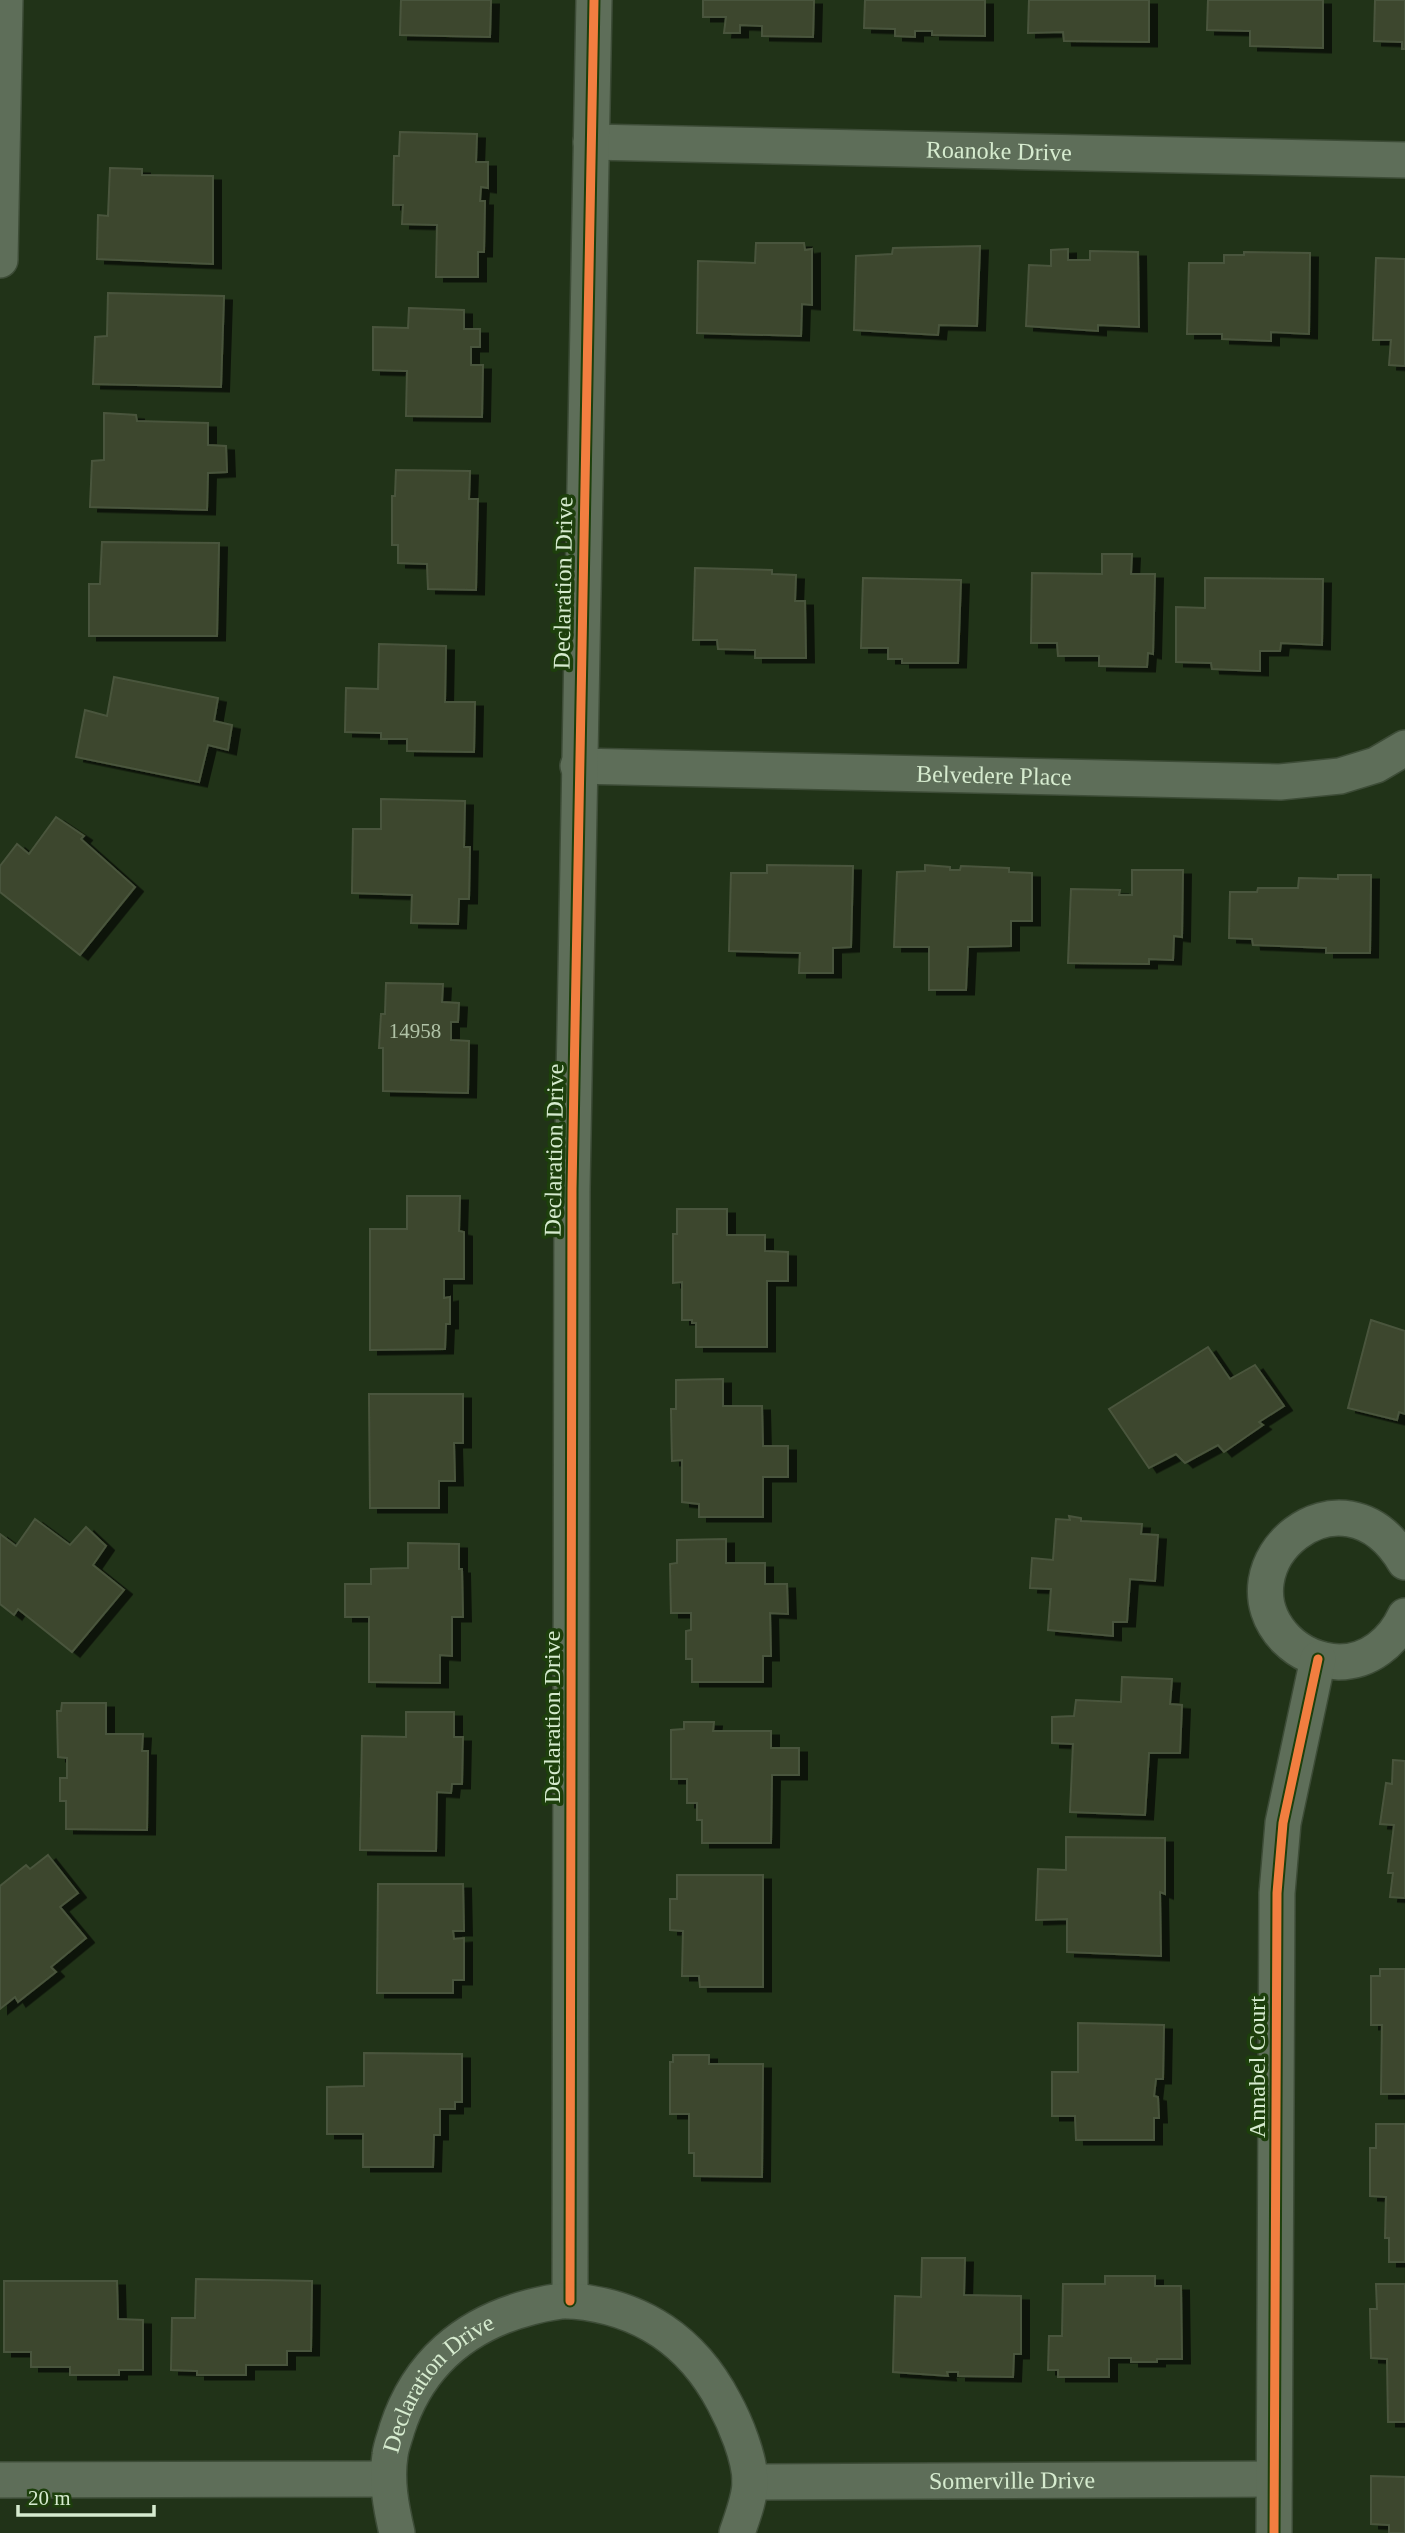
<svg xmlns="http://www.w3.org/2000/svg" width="1405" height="2533" font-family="'Times New Roman',serif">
<defs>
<filter id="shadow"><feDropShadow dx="8" dy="4.5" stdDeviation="0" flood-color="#0009"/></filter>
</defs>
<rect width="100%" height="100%" fill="#213318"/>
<!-- building -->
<g fill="#3c462d" stroke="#4a553c" stroke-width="2" filter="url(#shadow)">
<path d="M 401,0 L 491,0 L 490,37 L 400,35 Z"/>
<path d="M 703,0 L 814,0 L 813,37 L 762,36 L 762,26 L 740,25 L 740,33 L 724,33 L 726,17 L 703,17 Z"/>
<path d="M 865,0 L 985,0 L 985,36 L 932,35 L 932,31 L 915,31 L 915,37 L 895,36 L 895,29 L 864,28 Z"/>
<path d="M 1029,0 L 1149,0 L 1149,42 L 1064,41 L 1063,32 L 1028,33 Z"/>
<path d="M 1208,0 L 1323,0 L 1323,48 L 1250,46 L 1250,31 L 1207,30 Z"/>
<path d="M 1375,0 L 1405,0 L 1405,49 L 1402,49 L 1402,42 L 1374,41 Z"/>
<path d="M 400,132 L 477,134 L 476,162 L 488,162 L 488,188 L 481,187 L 480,201 L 485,201 L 484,252 L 478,252 L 478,277 L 436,277 L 437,225 L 402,224 L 403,205 L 393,205 L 394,156 L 399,156 Z"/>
<path d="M 110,168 L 142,169 L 142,175 L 213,176 L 213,264 L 97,259 L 98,215 L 108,216 Z"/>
<path d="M 756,243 L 804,243 L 805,250 L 812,249 L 812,305 L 802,304 L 801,336 L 697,333 L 698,261 L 755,263 Z"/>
<path d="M 980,246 L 977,326 L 939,325 L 938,335 L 854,330 L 856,256 L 892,254 L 893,248 Z"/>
<path d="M 1068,249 L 1068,260 L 1090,260 L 1090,251 L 1138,252 L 1139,327 L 1098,325 L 1098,331 L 1026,326 L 1029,265 L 1051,266 L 1051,250 Z"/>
<path d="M 1244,252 L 1310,253 L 1309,334 L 1271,332 L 1271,341 L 1222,339 L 1222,334 L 1187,334 L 1189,263 L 1224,263 L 1224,255 L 1244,255 Z"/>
<path d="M 1376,258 L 1405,259 L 1405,366 L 1389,365 L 1391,340 L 1373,340 Z"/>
<path d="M 108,293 L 224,296 L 221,387 L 93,384 L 95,337 L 107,336 Z"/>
<path d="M 409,308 L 464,310 L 464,329 L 480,329 L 480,347 L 471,347 L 471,365 L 483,365 L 482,417 L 406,416 L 407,371 L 373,370 L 373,327 L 408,328 Z"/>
<path d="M 104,413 L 136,415 L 137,421 L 208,423 L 208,445 L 226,446 L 227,472 L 208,473 L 207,510 L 90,507 L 92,461 L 104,460 Z"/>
<path d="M 396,470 L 470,471 L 469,499 L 478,499 L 476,590 L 428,589 L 427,564 L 398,563 L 398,545 L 392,545 L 392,496 L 395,496 Z"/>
<path d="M 102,542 L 219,543 L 217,636 L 89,636 L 89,584 L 100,584 Z"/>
<path d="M 1102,554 L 1132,554 L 1131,574 L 1155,574 L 1153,654 L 1148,653 L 1147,667 L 1099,666 L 1099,656 L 1058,656 L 1057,643 L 1031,643 L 1032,573 L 1102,574 Z"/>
<path d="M 695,568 L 772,570 L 772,574 L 796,575 L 795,601 L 805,601 L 806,658 L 755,658 L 755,650 L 718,649 L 717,640 L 693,640 Z"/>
<path d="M 863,578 L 961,580 L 958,663 L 902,663 L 902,659 L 888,659 L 888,648 L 861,648 Z"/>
<path d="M 1205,578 L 1323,579 L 1322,645 L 1281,643 L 1280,651 L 1260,651 L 1260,671 L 1212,669 L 1211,663 L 1176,662 L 1176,607 L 1205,608 Z"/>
<path d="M 379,644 L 446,646 L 445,702 L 475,702 L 474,752 L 407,751 L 407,739 L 381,739 L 381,733 L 345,732 L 346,688 L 378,689 Z"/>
<path d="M 114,677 L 218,698 L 214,721 L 232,725 L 228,750 L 208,745 L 199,782 L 76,757 L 85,710 L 107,716 Z"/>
<path d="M 381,799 L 465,801 L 464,847 L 470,847 L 469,899 L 459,899 L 458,924 L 411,923 L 412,895 L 352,893 L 353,829 L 381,829 Z"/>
<path d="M 56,817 L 84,836 L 81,839 L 135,887 L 80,955 L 0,892 L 0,866 L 17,844 L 29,854 Z"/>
<path d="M 767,865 L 853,866 L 851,947 L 833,948 L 833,973 L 799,973 L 800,953 L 729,951 L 731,873 L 767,873 Z"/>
<path d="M 925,865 L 950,867 L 950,870 L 960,870 L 961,866 L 1009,868 L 1009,872 L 1032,873 L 1032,921 L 1011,921 L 1011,946 L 968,947 L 966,990 L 929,990 L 929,947 L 894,947 L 897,872 L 925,871 Z"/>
<path d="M 1132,870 L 1183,870 L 1182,937 L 1174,936 L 1173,960 L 1149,959 L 1149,964 L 1068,963 L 1071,889 L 1120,890 L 1119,895 L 1132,895 Z"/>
<path d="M 1338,875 L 1371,875 L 1370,953 L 1326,953 L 1326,948 L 1253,945 L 1252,939 L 1229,938 L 1230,892 L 1257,892 L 1258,888 L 1298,888 L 1299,878 L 1338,879 Z"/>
<path d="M 386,983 L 443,984 L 442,1002 L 459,1003 L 458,1022 L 451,1022 L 451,1040 L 469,1041 L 468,1093 L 383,1091 L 383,1048 L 379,1048 L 381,1014 L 385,1014 Z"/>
<path d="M 407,1196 L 460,1196 L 459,1231 L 464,1232 L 464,1279 L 444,1279 L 444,1298 L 450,1297 L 450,1324 L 446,1324 L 445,1349 L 370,1350 L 370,1229 L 407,1229 Z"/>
<path d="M 677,1209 L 727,1209 L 727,1235 L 765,1235 L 765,1251 L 788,1252 L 788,1281 L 767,1281 L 767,1347 L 696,1347 L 696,1323 L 692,1323 L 692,1320 L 682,1320 L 682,1282 L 673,1283 L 673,1234 L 677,1234 Z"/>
<path d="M 1371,1320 L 1405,1331 L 1405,1414 L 1399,1412 L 1397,1420 L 1348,1408 Z"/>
<path d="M 1208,1347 L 1230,1379 L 1255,1365 L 1284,1406 L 1259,1422 L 1263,1425 L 1224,1452 L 1218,1445 L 1185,1463 L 1176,1454 L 1149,1468 L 1109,1409 Z"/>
<path d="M 723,1379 L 723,1406 L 762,1406 L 763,1446 L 788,1446 L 788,1477 L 763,1477 L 763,1517 L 699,1517 L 699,1504 L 682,1502 L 682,1460 L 672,1461 L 671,1409 L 676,1409 L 676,1380 Z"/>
<path d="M 369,1394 L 463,1394 L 463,1443 L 454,1443 L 455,1481 L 439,1481 L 439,1508 L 370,1508 Z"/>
<path d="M 1069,1516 L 1081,1518 L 1081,1521 L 1142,1524 L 1141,1534 L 1158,1535 L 1155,1581 L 1130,1579 L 1127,1622 L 1113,1622 L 1113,1636 L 1048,1630 L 1051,1589 L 1030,1588 L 1032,1558 L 1053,1560 L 1056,1519 L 1070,1520 Z"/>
<path d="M 35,1519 L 70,1545 L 86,1527 L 106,1546 L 93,1565 L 124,1590 L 72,1652 L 18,1609 L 14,1615 L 0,1604 L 0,1534 L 16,1546 Z"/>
<path d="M 726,1539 L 726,1563 L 765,1563 L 765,1584 L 787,1584 L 788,1614 L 770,1613 L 771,1656 L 763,1656 L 763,1682 L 692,1682 L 692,1659 L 686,1659 L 686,1631 L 691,1630 L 691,1613 L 671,1613 L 670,1564 L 677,1563 L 677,1540 Z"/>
<path d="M 408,1543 L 459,1544 L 459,1569 L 462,1569 L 463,1617 L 452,1617 L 452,1656 L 440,1655 L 440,1683 L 369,1682 L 369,1617 L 345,1617 L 345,1584 L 371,1584 L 371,1569 L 408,1568 Z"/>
<path d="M 1122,1677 L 1172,1679 L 1170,1704 L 1182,1705 L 1180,1753 L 1149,1753 L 1145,1815 L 1070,1812 L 1073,1744 L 1052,1743 L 1052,1717 L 1074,1716 L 1076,1700 L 1121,1702 Z"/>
<path d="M 62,1703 L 106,1703 L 106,1734 L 143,1734 L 142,1751 L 148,1751 L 147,1830 L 66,1829 L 66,1801 L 60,1801 L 60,1778 L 67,1778 L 67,1758 L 58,1757 L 57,1711 L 61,1711 Z"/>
<path d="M 406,1712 L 454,1712 L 454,1737 L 463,1737 L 462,1784 L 452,1784 L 451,1793 L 437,1792 L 436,1851 L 360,1850 L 362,1736 L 406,1737 Z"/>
<path d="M 684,1722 L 714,1722 L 713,1731 L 771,1731 L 771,1748 L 799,1748 L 799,1775 L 772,1775 L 771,1843 L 702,1843 L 702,1820 L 697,1820 L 697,1803 L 687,1803 L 687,1779 L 671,1779 L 671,1730 L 684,1729 Z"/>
<path d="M 1393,1760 L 1405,1761 L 1405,1898 L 1390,1897 L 1393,1873 L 1388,1873 L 1394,1825 L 1380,1824 L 1386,1783 L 1392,1784 Z"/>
<path d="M 1066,1837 L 1165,1838 L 1165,1894 L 1160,1892 L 1161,1956 L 1067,1952 L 1067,1919 L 1036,1920 L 1038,1869 L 1066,1870 Z"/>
<path d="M 48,1855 L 78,1893 L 60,1907 L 86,1938 L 51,1967 L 56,1972 L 18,2002 L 15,1997 L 0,2009 L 0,1886 L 26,1865 L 30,1869 Z"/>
<path d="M 677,1875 L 763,1875 L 763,1987 L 700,1987 L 699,1976 L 682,1976 L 683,1931 L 670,1930 L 670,1899 L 677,1899 Z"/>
<path d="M 378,1884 L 463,1884 L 464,1931 L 453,1931 L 454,1939 L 464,1938 L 464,1980 L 453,1980 L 453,1993 L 377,1993 Z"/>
<path d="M 1380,1969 L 1405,1969 L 1405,2094 L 1381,2094 L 1382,2025 L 1371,2025 L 1371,1976 L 1380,1976 Z"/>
<path d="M 1078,2023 L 1164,2025 L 1163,2079 L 1156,2079 L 1154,2096 L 1158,2097 L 1159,2118 L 1154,2118 L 1154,2140 L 1076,2140 L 1075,2116 L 1052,2116 L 1052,2072 L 1078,2072 Z"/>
<path d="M 364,2053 L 462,2054 L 462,2102 L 455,2102 L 455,2109 L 440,2109 L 440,2135 L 434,2135 L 433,2167 L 363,2167 L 363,2134 L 327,2134 L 327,2087 L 364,2086 Z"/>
<path d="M 673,2055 L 709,2055 L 709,2064 L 763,2064 L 762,2177 L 694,2176 L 694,2153 L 689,2153 L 689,2114 L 670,2114 L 670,2062 L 673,2062 Z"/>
<path d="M 1376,2124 L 1405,2124 L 1405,2262 L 1389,2262 L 1389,2238 L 1385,2238 L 1386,2197 L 1370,2196 L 1370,2148 L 1376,2148 Z"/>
<path d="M 922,2258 L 965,2258 L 964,2295 L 1021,2296 L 1021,2354 L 1014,2354 L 1013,2377 L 958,2376 L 958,2372 L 947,2372 L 948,2376 L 893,2372 L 895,2296 L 921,2297 Z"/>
<path d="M 1105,2276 L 1155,2276 L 1155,2286 L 1181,2286 L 1182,2359 L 1157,2359 L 1157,2362 L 1131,2362 L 1131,2358 L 1109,2358 L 1109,2377 L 1058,2377 L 1058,2370 L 1048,2370 L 1049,2336 L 1062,2336 L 1063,2284 L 1105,2284 Z"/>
<path d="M 196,2279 L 312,2281 L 311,2351 L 287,2351 L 287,2365 L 246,2365 L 246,2375 L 197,2375 L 197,2371 L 171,2370 L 172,2318 L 195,2318 Z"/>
<path d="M 4,2281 L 117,2281 L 118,2319 L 143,2320 L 143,2370 L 119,2370 L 119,2375 L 70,2375 L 70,2367 L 31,2367 L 31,2352 L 4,2352 Z"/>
<path d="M 1376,2284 L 1405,2284 L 1405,2422 L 1388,2422 L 1387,2359 L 1371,2358 L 1370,2309 L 1377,2309 Z"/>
<path d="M 1371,2476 L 1405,2477 L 1405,2533 L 1389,2533 L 1389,2525 L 1371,2524 Z"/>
</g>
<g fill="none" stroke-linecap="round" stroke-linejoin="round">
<defs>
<g id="minor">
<path id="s1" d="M 591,142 L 1405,160"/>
<path d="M 0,260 L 5,0"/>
<path id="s2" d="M 578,766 L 1280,782 L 1340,776 L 1376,765 L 1405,748"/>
<path d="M 1405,1562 C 1342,1456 1216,1566 1286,1639 C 1300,1653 1318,1661 1339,1662 C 1369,1662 1393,1642 1405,1616"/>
<path d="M 570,2301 L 572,1189 L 594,0"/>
<path d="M 0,2480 L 388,2479"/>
<path id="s3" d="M 750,2482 L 1274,2479"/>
<path id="s4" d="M 397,2533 C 391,2507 386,2481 390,2455 C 391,2446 395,2437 397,2429 C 418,2364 465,2324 531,2307 C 543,2304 560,2300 573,2301 C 641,2307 692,2341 724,2402 C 735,2422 750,2458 750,2482 C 750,2498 742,2518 737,2533"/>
<path d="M 1274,2533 L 1277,1893 L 1283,1823 L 1318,1659"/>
</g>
</defs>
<!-- minor casing -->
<use href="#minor" stroke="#3d4c37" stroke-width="38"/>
<!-- minor -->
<use href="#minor" stroke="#5e6e59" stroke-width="35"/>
<defs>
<g id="cycleway">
<path d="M 570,2301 L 572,1189 L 594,0"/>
<path d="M 1274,2533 L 1277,1893 L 1283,1823 L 1318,1659"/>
</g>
</defs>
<!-- cycleway casing -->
<use href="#cycleway" stroke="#1d3f0c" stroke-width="13"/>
<!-- cycleway -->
<use href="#cycleway" stroke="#f27e40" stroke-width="9"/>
</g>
<g text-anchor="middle" stroke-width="7" stroke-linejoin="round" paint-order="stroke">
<!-- number labels -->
<g font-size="21" fill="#b0c2a6">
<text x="415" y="1038">14958</text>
</g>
<!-- street labels -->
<g font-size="24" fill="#d6ebcf" stroke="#1d3f0c">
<text dy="8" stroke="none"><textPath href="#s1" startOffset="408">Roanoke Drive</textPath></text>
<text transform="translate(563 583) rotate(-89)" y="8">Declaration Drive</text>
<text dy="8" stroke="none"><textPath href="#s2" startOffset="416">Belvedere Place</textPath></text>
<text transform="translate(554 1150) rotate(-89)" y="8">Declaration Drive</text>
<text transform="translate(552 1717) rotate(-90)" y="8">Declaration Drive</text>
<text transform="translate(1257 2067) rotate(-90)" y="8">Annabel Court</text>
<text dy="8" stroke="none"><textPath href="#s4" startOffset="168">Declaration Drive</textPath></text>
<text dy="8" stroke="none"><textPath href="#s3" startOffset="262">Somerville Drive</textPath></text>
</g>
</g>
<!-- scale -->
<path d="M18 2505v10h136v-10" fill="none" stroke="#d6ebcf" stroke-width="3.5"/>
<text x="28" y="2505" font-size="21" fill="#d6ebcf" stroke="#1d3f0c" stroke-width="5" paint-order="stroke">20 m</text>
</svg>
